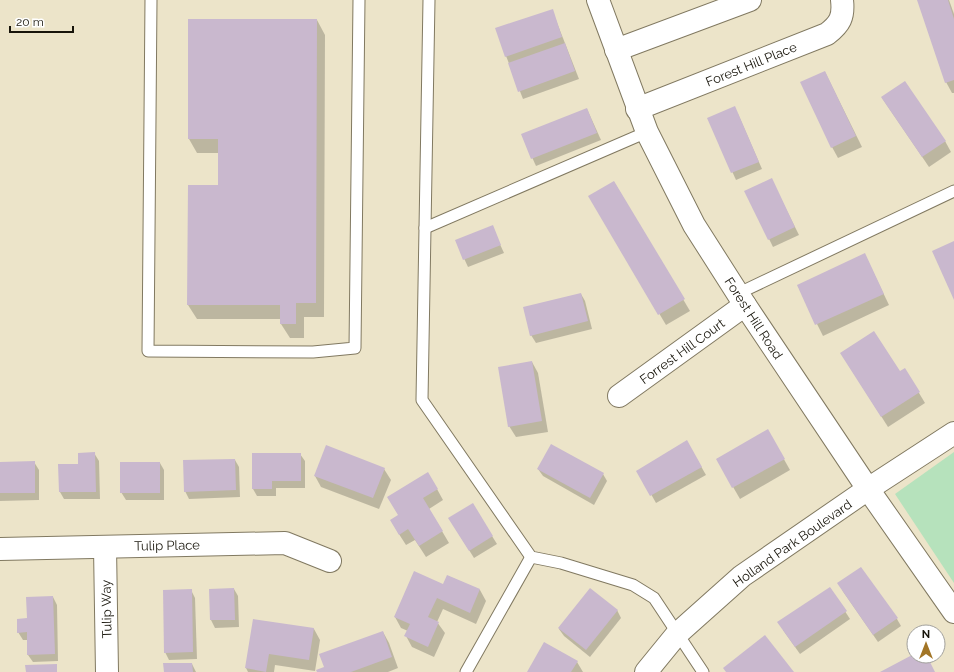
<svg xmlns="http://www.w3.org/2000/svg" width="954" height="672" font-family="Raleway,sans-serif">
<rect width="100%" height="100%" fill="#ece4c9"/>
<!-- green -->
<path fill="#b6e2bc" d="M 954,452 L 954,583 L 895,494 Z"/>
<!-- shadow -->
<g fill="#0003">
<path d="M 918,0 L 949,0 L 954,14 L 954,93 L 952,93 L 946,82 Z"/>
<path d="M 552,10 L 579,79 L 523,99 L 506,56 Z"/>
<path d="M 317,20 L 325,35 L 324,317 L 304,317 L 304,338 L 290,338 L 281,324 L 281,319 L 197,319 L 188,305 L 219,186 L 219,153 L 197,153 L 189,139 Z"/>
<path d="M 825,72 L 862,147 L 838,158 L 832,147 Z"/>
<path d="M 882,98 L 945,141 L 951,152 L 929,167 Z"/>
<path d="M 587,109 L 601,140 L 536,166 L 522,135 Z"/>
<path d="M 738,114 L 762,169 L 736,180 L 708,118 Z"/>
<path d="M 614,182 L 690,311 L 666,325 L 590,197 Z"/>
<path d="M 775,187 L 799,235 L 773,247 L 746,192 Z"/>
<path d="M 492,227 L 504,253 L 468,267 L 456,241 Z"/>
<path d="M 865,255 L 889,305 L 823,336 L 798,286 Z"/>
<path d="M 581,294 L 585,301 L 592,329 L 536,343 L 531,335 Z"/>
<path d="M 532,362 L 538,373 L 548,432 L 516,437 L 509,426 Z"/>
<path d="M 848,364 L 900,373 L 919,393 L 925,403 L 888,427 Z"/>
<path d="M 768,431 L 790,470 L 740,499 L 717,459 Z"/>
<path d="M 687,442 L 706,475 L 656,503 L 638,471 Z"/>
<path d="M 94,453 L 99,461 L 100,499 L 64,499 L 60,492 L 59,465 L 79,465 Z"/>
<path d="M 300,454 L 305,461 L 305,488 L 276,488 L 276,496 L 257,496 L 253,489 Z"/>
<path d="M 235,460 L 239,467 L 240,497 L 189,499 L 185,491 Z"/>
<path d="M 34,462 L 39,470 L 39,500 L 0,501 L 0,463 Z"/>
<path d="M 160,463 L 164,470 L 164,500 L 126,500 L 121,492 Z"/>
<path d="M 384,469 L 391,480 L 379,509 L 321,487 L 315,476 Z"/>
<path d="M 538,469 L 603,474 L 607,481 L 594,505 L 543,476 Z"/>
<path d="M 437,489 L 443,500 L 429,509 L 449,543 L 426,557 L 415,540 L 406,545 L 397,531 L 399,515 L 388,497 Z"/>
<path d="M 454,526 L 492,536 L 497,544 L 474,558 Z"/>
<path d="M 448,576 L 480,590 L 486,601 L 476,624 L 443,609 L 437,622 L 445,633 L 434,657 L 412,647 L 406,636 L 408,631 L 401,628 L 395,617 L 444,586 Z"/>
<path d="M 830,588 L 850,619 L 800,654 L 783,630 Z"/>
<path d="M 234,589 L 238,596 L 239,627 L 215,628 L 211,620 L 210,590 Z"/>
<path d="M 191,590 L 195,598 L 197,659 L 169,660 L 165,652 Z"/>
<path d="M 842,590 L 897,619 L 901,626 L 878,642 Z"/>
<path d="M 53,597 L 57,605 L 58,661 L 33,662 L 28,655 L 28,640 L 23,640 L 18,632 L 28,619 Z"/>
<path d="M 617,610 L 621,618 L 590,657 L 564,636 L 559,629 Z"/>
<path d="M 254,620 L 314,629 L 320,640 L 315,671 L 275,665 L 274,672 L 248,672 L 246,668 Z"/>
<path d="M 383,632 L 389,643 L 398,668 L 388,672 L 318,672 Z"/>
<path d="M 577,662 L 583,672 L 528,672 Z"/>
<path d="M 192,664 L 196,672 L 165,672 Z"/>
</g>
<!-- building -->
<g fill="#c9b8ce">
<path d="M 917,0 L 948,0 L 954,19 L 954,80 L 945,83 Z"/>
<path d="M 553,9 L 562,37 L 505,57 L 495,28 Z"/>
<path d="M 188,19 L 317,19 L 316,303 L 296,303 L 296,324 L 280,324 L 280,305 L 187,305 L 188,185 L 218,185 L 218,139 L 188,139 Z"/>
<path d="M 565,43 L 575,71 L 518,92 L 508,63 Z"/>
<path d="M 825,71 L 856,136 L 831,148 L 800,82 Z"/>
<path d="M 905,81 L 946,141 L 922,157 L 881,97 Z"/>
<path d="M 735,106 L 759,162 L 731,173 L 707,118 Z"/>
<path d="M 587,108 L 597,133 L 531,159 L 521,134 Z"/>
<path d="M 772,178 L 795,227 L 768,240 L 744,191 Z"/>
<path d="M 614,181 L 685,299 L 658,315 L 588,196 Z"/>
<path d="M 493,225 L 501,245 L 463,260 L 455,240 Z"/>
<path d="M 954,241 L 954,300 L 932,251 Z"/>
<path d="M 865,253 L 884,294 L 815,325 L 797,285 Z"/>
<path d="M 581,293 L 588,321 L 530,336 L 523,307 Z"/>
<path d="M 874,331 L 900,371 L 905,368 L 920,392 L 881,417 L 840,353 Z"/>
<path d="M 532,361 L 542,421 L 508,427 L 498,367 Z"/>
<path d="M 768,429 L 785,459 L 732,488 L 716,459 Z"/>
<path d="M 687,440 L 702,467 L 650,496 L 636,471 Z"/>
<path d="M 551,444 L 604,473 L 590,498 L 537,469 Z"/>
<path d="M 326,445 L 385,468 L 373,498 L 314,476 Z"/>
<path d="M 95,452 L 96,492 L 59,492 L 58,464 L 78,464 L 78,453 Z"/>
<path d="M 252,453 L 301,453 L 301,481 L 272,481 L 272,489 L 252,489 Z"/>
<path d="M 235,459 L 236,490 L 184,492 L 183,460 Z"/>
<path d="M 35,461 L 35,493 L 0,493 L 0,462 Z"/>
<rect x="120" y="462" width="40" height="31"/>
<path d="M 428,472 L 438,489 L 423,498 L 443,531 L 419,546 L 408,529 L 399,535 L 390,520 L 398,515 L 387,497 Z"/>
<path d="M 473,503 L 493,536 L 469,551 L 448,518 Z"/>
<path d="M 861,567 L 898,618 L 873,635 L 837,583 Z"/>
<path d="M 414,571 L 443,584 L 447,575 L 480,589 L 470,613 L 437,598 L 428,617 L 439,622 L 428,647 L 404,636 L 410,624 L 394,617 Z"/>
<path d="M 830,587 L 847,611 L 795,647 L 777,622 Z"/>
<path d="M 234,588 L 235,620 L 210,620 L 209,589 Z"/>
<path d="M 590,588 L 618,610 L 586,650 L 558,628 Z"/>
<path d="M 192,589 L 193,652 L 164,653 L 163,590 Z"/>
<path d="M 53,596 L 55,654 L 27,655 L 27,632 L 17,633 L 17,619 L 27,618 L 26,597 Z"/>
<path d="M 253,619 L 314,628 L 309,660 L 269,654 L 266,672 L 245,668 Z"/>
<path d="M 383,631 L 392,657 L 351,672 L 317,672 L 316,670 L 324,667 L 319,654 Z"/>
<path d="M 765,635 L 794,672 L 726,672 L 723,668 Z"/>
<path d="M 544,642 L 578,661 L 571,672 L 527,672 Z"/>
<path d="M 914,654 L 914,656 L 927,656 L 935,672 L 880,672 Z"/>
<path d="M 163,663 L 192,663 L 193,672 L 164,672 Z"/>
<path d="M 57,664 L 57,672 L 26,672 L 25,665 Z"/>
</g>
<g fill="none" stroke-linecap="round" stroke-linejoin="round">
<defs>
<g id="lane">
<path d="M 151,0 L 148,351 L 313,352 L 355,348 L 359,0"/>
<path d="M 429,0 L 422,400 L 531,557 L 561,563 L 633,585 L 654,598 L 703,672"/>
<path d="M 425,228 L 647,132"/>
<path d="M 737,294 L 954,191"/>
<path d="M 466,672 L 531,557"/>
</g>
<g id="street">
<path d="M 616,50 L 750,0"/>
<path d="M 637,109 L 827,34 C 840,24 844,17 842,0"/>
<path d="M 619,396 L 745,305"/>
<path d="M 868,489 L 954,612"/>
<path d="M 105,547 L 107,672"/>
<path d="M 0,549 L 285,543 L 330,561"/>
</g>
<g id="secondary">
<path d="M 598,0 L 647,132 L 694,225 L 745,305 L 868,489"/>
<path d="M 646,672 L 677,634 L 742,576 L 868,489 L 954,433"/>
</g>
</defs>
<!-- lane casing -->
<use href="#lane" stroke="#817961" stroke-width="13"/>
<!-- street casing -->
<use href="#street" stroke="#817961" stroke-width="24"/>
<!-- secondary casing -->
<use href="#secondary" stroke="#817961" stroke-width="24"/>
<!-- lane -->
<use href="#lane" stroke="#fff" stroke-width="11"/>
<!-- street -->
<use href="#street" stroke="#fff" stroke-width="22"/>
<!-- secondary -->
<use href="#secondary" stroke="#fff" stroke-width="22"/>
</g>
<g text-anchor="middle" stroke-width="3" stroke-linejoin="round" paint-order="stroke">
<!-- street labels -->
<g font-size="13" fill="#17140a" stroke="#fff">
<text transform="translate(751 64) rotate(-22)" y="5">Forest Hill Place</text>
<text transform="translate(754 318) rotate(57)" y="5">Forest Hill Road</text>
<text transform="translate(682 351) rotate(-36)" y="5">Forrest Hill Court</text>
<text transform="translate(792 543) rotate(-35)" y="5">Holland Park Boulevard</text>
<text transform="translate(167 545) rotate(-1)" y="5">Tulip Place</text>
<text transform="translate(106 609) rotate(-91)" y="5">Tulip Way</text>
</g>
</g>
<!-- north arrow -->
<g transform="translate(926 644)"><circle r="19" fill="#ffffff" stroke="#a2a19d"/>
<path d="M0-3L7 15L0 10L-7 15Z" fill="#a27526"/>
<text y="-6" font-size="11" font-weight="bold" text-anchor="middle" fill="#17140a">N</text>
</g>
<!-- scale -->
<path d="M10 26v6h63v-6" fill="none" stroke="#17140a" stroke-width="2"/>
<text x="16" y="26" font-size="12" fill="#17140a" stroke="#ffffff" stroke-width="3" paint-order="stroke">20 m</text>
</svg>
